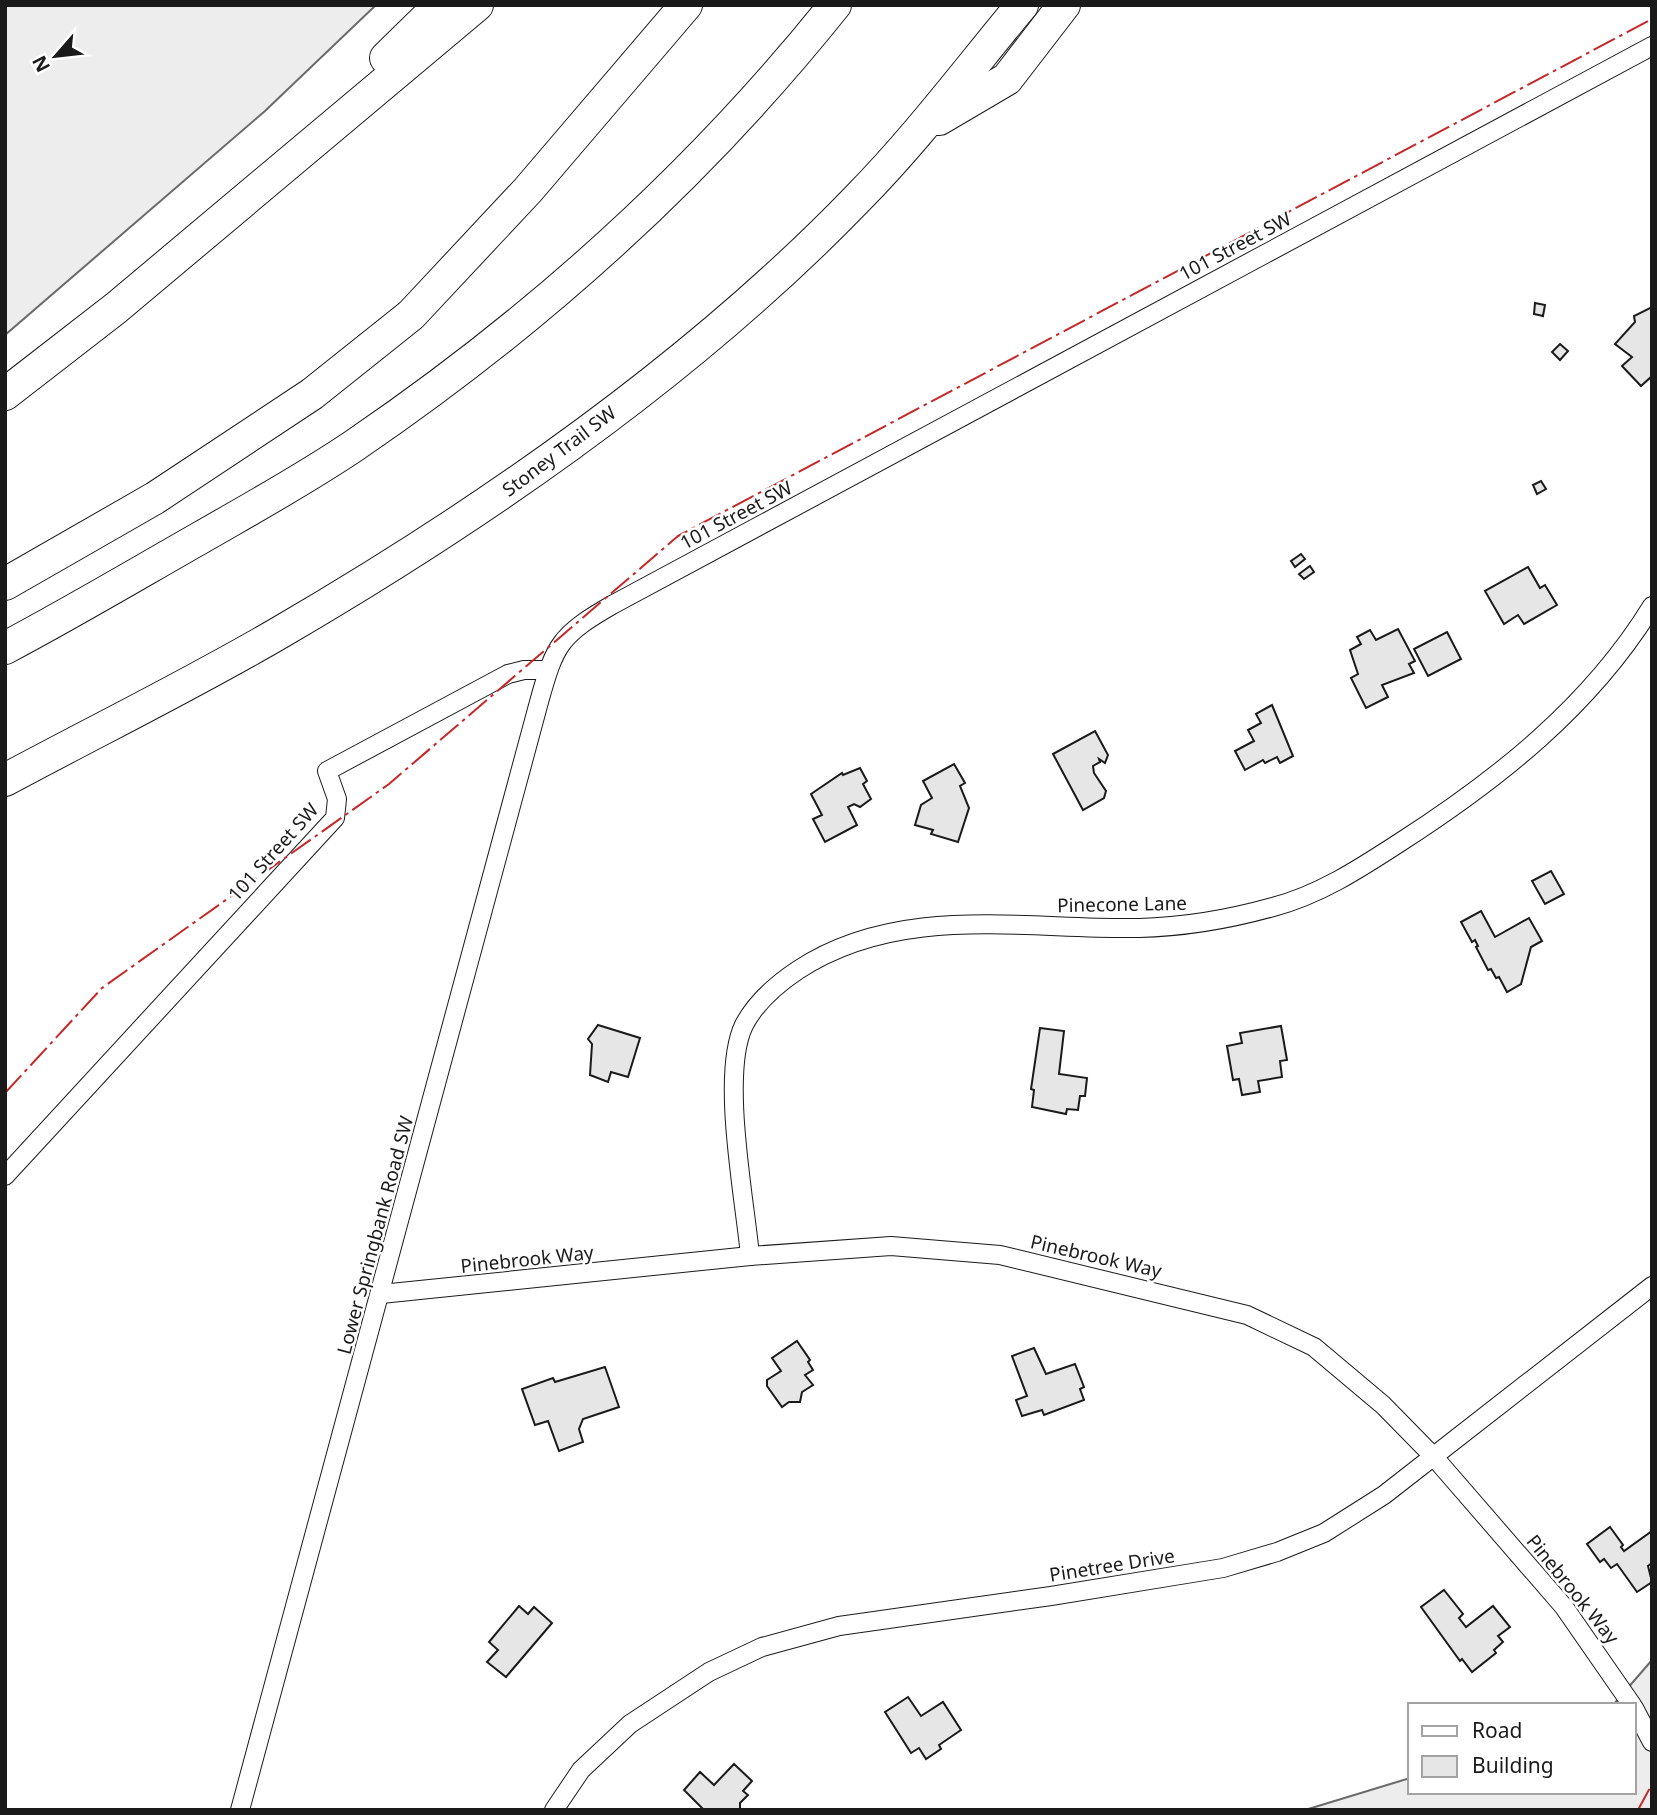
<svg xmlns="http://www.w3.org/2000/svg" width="1657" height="1815" font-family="'Noto Sans',sans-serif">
<rect width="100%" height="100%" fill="#fff"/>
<!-- built -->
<g fill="#ededed" stroke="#6a6a6a" stroke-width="2">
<path d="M 5,5 L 376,5 L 265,111 L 5,335 Z"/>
<path d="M 1652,1660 L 1652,1810 L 1305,1810 L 1410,1778 L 1410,1792 L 1634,1792 L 1634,1705 L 1613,1705 Z"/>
</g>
<!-- building -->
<g fill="#e6e6e6" stroke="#1a1a1a" stroke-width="2">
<path d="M 1535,303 L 1545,305 L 1543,316 L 1534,314 Z"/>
<path d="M 1652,307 L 1652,376 L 1641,386 L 1622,366 L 1632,357 L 1615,344 L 1635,322 L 1634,316 Z"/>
<path d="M 1560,344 L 1568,351 L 1560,360 L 1552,352 Z"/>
<path d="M 1541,481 L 1546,489 L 1537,494 L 1533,485 Z"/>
<path d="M 1301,554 L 1305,559 L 1295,567 L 1291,561 Z"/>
<path d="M 1310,566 L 1314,572 L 1304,579 L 1299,574 Z"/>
<path d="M 1528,567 L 1540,588 L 1545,585 L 1557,605 L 1524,624 L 1518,615 L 1504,624 L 1485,591 Z"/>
<path d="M 1398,629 L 1415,661 L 1409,664 L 1414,673 L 1382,685 L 1388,697 L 1366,708 L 1351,678 L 1358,674 L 1350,650 L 1361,644 L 1357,637 L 1370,630 L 1376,640 Z"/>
<path d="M 1447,632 L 1461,659 L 1428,676 L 1414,649 Z"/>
<path d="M 1272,705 L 1293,756 L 1280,763 L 1277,757 L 1265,763 L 1263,760 L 1245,770 L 1235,751 L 1254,741 L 1248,730 L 1261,723 L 1256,714 Z"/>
<path d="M 1095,731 L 1108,755 L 1105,763 L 1099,759 L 1100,762 L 1093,766 L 1094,773 L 1106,791 L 1104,798 L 1083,810 L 1053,754 Z"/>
<path d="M 954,764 L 965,783 L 960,786 L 969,808 L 958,842 L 931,834 L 933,830 L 915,825 L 921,805 L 932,798 L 923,781 Z"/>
<path d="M 860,768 L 867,781 L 863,784 L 871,799 L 860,807 L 854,804 L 848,807 L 857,825 L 825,842 L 813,819 L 822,815 L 811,794 L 842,773 L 843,775 Z"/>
<path d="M 1551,871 L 1564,894 L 1545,904 L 1532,881 Z"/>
<path d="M 1481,911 L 1495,937 L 1529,918 L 1542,941 L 1531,947 L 1521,984 L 1507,992 L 1499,977 L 1496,978 L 1491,969 L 1488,970 L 1476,947 L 1478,946 L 1475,940 L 1472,942 L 1461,922 Z"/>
<path d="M 598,1025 L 640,1038 L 628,1077 L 611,1072 L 608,1082 L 590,1075 L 592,1044 L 588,1039 Z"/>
<path d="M 1281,1026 L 1287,1060 L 1280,1061 L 1282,1077 L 1258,1081 L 1260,1092 L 1242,1095 L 1239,1079 L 1233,1080 L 1227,1046 L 1242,1043 L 1240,1033 Z"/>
<path d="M 1040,1028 L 1064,1031 L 1059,1074 L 1087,1078 L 1085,1096 L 1080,1096 L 1078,1110 L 1067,1109 L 1066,1114 L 1032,1107 L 1034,1090 L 1031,1089 Z"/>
<path d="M 797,1341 L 810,1360 L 808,1362 L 813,1370 L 805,1375 L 813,1385 L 802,1392 L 800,1402 L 789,1402 L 782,1407 L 767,1386 L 767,1380 L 781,1371 L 772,1358 Z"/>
<path d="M 1034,1348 L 1046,1374 L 1075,1364 L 1084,1387 L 1080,1389 L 1084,1400 L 1044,1415 L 1042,1410 L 1022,1416 L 1016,1400 L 1027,1396 L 1012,1356 Z"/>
<path d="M 605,1367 L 619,1407 L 583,1419 L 579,1429 L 583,1442 L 559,1451 L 548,1421 L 535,1425 L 522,1389 L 553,1378 L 555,1382 Z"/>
<path d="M 1610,1527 L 1623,1545 L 1621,1547 L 1624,1551 L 1652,1531 L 1652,1563 L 1648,1566 L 1652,1582 L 1637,1592 L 1617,1564 L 1611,1568 L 1604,1559 L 1600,1562 L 1587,1544 Z"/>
<path d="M 1444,1590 L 1463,1614 L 1459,1618 L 1466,1627 L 1493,1606 L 1510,1627 L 1498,1636 L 1503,1642 L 1494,1650 L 1496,1653 L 1472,1672 L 1462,1659 L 1460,1661 L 1421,1607 Z"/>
<path d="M 519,1606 L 528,1614 L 534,1607 L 552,1623 L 506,1677 L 487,1662 L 498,1650 L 489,1642 Z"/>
<path d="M 908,1697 L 921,1716 L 943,1702 L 961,1730 L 939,1745 L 941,1749 L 926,1759 L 919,1748 L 911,1753 L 885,1712 Z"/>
<path d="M 734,1764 L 752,1781 L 743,1791 L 748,1795 L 740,1803 L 740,1810 L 703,1809 L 684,1790 L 700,1772 L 714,1785 Z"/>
</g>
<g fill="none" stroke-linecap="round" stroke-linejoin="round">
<defs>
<g id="street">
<path d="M 5,1176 L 335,818 L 337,799 L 327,771 L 508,674 L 524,670 L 548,670"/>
<path d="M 750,1256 C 745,1200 720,1074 744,1025 C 756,1002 777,984 798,970 C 900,903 1024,930 1139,928 C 1184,927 1230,919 1273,907 C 1319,895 1359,869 1399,843 C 1497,780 1590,707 1652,606"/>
<path d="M 381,1294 L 750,1256 L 891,1246 L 1000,1255 L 1247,1315 L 1314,1347 L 1383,1405 L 1434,1457 L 1564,1607 L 1632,1705"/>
<path d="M 1634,1708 L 1652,1742"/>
<path d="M 240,1810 L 539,702 C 555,644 560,635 612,605 L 1652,46"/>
<path d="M 554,1810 L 581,1770 L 630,1724 L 709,1672 L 762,1647 L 839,1626 L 1051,1596 L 1223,1568 L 1277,1552 L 1324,1533 L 1384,1495 L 1652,1286"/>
</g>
<g id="highway">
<path d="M 386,58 L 440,5"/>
<path d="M 939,119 L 1007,79 L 1064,5"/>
<path d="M 5,394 L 116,308 L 477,5"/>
<path d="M 5,584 L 155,498 L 312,394 L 411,315 L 528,190 L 686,5"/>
<path d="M 5,648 C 71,613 135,575 200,538 C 252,508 305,479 355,445 C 534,323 699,175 835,5"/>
<path d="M 5,780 C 96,731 190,685 279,633 C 485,513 692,370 858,198 C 917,138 968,70 1022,5"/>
</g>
</defs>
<!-- street casing -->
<use href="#street" stroke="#1a1a1a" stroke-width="20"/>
<!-- highway casing -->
<use href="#highway" stroke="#1a1a1a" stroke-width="34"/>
<!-- street -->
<use href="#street" stroke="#fff" stroke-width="18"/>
<!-- highway -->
<use href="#highway" stroke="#fff" stroke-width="32"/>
<!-- power -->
<g stroke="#c62828" stroke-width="2" stroke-dasharray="24 5 3.5 5" stroke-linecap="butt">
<path d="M 5,1093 L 102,988 L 389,784 L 678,536 L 1652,19"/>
<path d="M 1638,1810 L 1652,1784"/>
</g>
</g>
<g text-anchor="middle" stroke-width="5" stroke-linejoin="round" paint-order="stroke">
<!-- street labels -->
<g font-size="19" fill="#1a1a1a" stroke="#fff">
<text transform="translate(1235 246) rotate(-28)" y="7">101 Street SW</text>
<text transform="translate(559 451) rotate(-37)" y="7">Stoney Trail SW</text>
<text transform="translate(736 515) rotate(-28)" y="7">101 Street SW</text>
<text transform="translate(273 852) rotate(-48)" y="7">101 Street SW</text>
<text transform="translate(1122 904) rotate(-1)" y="7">Pinecone Lane</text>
<text transform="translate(375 1235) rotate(-75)" y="7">Lower Springbank Road SW</text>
<text transform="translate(1096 1256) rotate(13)" y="7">Pinebrook Way</text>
<text transform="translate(527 1259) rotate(-6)" y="7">Pinebrook Way</text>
<text transform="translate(1112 1565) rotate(-9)" y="7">Pinetree Drive</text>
<text transform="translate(1573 1589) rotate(51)" y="7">Pinebrook Way</text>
</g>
</g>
<!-- border -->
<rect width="1657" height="1815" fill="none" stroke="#1a1a1a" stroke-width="14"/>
<!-- legend -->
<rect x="1408" y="1703" width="228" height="91" fill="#ffffff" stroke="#a3a3a3" stroke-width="2"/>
<rect x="1422" y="1726" width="35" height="10" fill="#ffffff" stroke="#a3a3a3" stroke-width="2"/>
<text x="1472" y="1738" font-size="21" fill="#1a1a1a">Road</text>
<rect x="1422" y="1756" width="35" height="21" fill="#e6e6e6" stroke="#a3a3a3" stroke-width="2"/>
<text x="1472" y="1773" font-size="21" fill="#1a1a1a">Building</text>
<!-- north arrow -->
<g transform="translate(56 56) rotate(242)" stroke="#ffffff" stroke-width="5" paint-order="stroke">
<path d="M0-5L12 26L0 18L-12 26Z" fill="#1a1a1a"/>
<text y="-10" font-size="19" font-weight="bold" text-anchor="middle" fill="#1a1a1a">N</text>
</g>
</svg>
